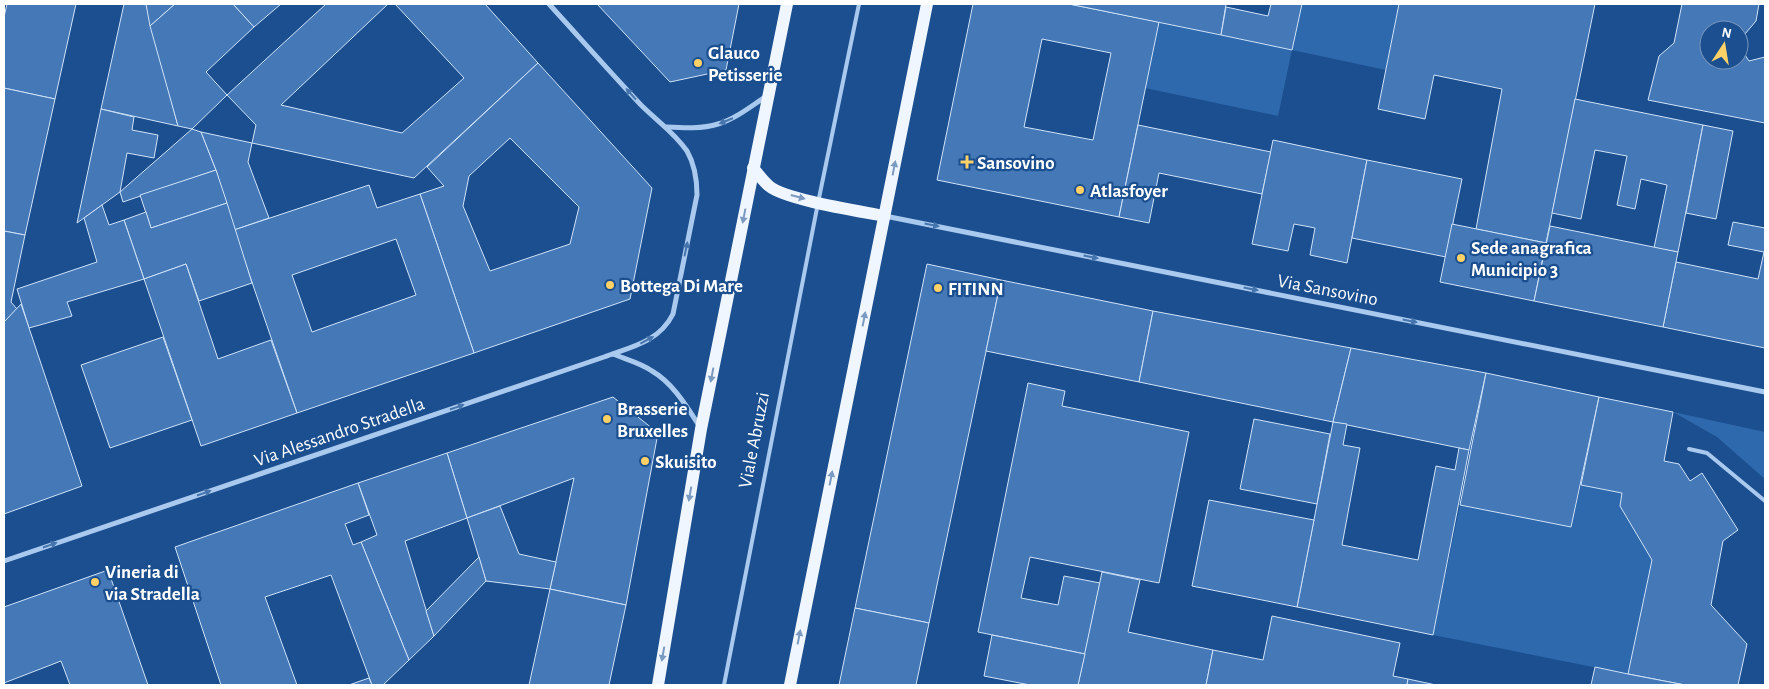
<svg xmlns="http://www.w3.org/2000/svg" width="1769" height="689" font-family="'Alegreya Sans',sans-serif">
<rect width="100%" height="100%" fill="#1b4f8f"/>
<!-- green -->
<g fill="#2e69ad">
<path d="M 1302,4 L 1399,4 L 1386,70 L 1292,50 L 1278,116 L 1145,88 L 1159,22 L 1292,50 Z"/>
<path d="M 1673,412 L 1765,432 L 1765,479 L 1717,437 Z"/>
<path d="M 1581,485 L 1622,493 L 1620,506 L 1652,560 L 1628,674 L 1433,635 L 1460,505 L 1571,527 Z"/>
</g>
<!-- building -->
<g fill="#4478b7" stroke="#cfe3fa" fill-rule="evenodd">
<path d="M 7,4 L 76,4 L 55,99 L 4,88 L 4,17 Z"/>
<path d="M 124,4 L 146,4 L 178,126 L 101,109 Z"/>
<path d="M 146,4 L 175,4 L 150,26 Z"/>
<path d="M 175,4 L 233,4 L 254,27 L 206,72 L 227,95 L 192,129 L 178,126 L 150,26 Z"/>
<path d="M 233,4 L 281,4 L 254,27 Z"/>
<path d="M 326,4 L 388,4 L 281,105 L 402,133 L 464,78 L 395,4 L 485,4 L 538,63 L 414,178 L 252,143 L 256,125 L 227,95 Z"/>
<path d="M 597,4 L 739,4 L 726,70 L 670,82 Z"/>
<path d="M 973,4 L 1069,4 L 1159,22 L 1119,217 L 937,180 ZM 1042,39 L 1111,53 L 1093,140 L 1024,127 Z"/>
<path d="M 1069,4 L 1226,4 L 1221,35 Z"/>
<path d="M 1271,4 L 1302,4 L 1292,50 L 1221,35 L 1226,7 L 1268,16 Z"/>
<path d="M 1399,4 L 1595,4 L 1546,243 L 1476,229 L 1502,89 L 1434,75 L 1425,119 L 1378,109 Z"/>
<path d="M 1682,4 L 1759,4 L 1756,21 L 1739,41 L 1739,30 L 1709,30 L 1709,60 L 1739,60 L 1739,46 L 1749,61 L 1765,57 L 1765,123 L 1648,100 L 1659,56 L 1674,43 Z"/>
<path d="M 538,63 L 652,188 L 630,299 L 474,353 L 420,194 L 444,186 L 427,167 ZM 510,138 L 579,207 L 570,244 L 490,271 L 463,206 L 469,176 Z"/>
<path d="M 4,88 L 55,99 L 25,235 L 4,231 Z"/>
<path d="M 1575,99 L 1703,125 L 1678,252 L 1654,248 L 1667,185 L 1641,179 L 1635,209 L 1617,205 L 1627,156 L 1595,150 L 1581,219 L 1552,213 Z"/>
<path d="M 101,109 L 134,117 L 132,130 L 158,135 L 154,158 L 127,153 L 120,192 L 77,223 Z"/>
<path d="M 1138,125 L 1271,152 L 1262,194 L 1159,173 L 1149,223 L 1119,217 Z"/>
<path d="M 1703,125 L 1733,131 L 1716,219 L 1686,213 Z"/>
<path d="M 192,129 L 201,132 L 216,170 L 123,202 L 120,192 Z"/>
<path d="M 201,132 L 252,143 L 248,162 L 269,218 L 234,230 L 216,170 Z"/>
<path d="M 1273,140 L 1367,160 L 1347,263 L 1310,255 L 1315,228 L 1305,226 L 1294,224 L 1288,251 L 1252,244 Z"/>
<path d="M 1367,160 L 1462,179 L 1446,257 L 1352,238 Z"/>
<path d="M 216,170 L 227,203 L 151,228 L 140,195 Z"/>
<path d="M 369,185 L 377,208 L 420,194 L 474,353 L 297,413 L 234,230 ZM 396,239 L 416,295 L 312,332 L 292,275 Z"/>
<path d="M 227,203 L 252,283 L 199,301 L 186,264 L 144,279 L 124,220 L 146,212 L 151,228 Z"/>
<path d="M 102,205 L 109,225 L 124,220 L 144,279 L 67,302 L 72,316 L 29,328 L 17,289 L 97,262 L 84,218 Z"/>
<path d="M 1733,222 L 1765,228 L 1765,348 L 1663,327 L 1676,262 L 1758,279 L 1764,252 L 1728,245 Z"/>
<path d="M 1452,224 L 1546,243 L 1534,301 L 1440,282 Z"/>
<path d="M 1550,226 L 1678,252 L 1663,327 L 1534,301 Z"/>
<path d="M 4,231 L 25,235 L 11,302 L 17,309 L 4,322 Z"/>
<path d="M 186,264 L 218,359 L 271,340 L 297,413 L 201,446 L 144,279 Z"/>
<path d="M 927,264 L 1001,280 L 929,623 L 855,608 Z"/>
<path d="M 1001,280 L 1153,311 L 1139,382 L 986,351 Z"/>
<path d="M 21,304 L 82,486 L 4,514 L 4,322 Z"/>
<path d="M 1153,311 L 1351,348 L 1333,422 L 1139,382 Z"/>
<path d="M 163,337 L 192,420 L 110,448 L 81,365 Z"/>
<path d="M 1351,348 L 1486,373 L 1469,450 L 1333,422 Z"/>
<path d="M 1486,373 L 1599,397 L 1571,527 L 1460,505 Z"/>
<path d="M 1028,383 L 1065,391 L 1062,406 L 1189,432 L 1159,583 L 1030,557 L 1021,598 L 1058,605 L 1064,576 L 1100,583 L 1085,654 L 978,632 Z"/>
<path d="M 613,397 L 658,433 L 626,605 L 550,589 L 574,478 L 467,518 L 447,453 Z"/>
<path d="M 1599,397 L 1673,412 L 1664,461 L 1679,464 L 1690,481 L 1702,473 L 1738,530 L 1723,541 L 1711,605 L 1747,644 L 1738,685 L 1685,685 L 1628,674 L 1652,560 L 1620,506 L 1622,493 L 1581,485 Z"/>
<path d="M 1254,419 L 1330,434 L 1317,504 L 1240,489 Z"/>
<path d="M 1333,422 L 1347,424 L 1343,445 L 1360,448 L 1342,545 L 1418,560 L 1436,466 L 1455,470 L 1459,448 L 1469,450 L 1433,635 L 1297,607 Z"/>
<path d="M 447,453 L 467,518 L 405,541 L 434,636 L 409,660 L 361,542 L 377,535 L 358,483 Z"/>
<path d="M 358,483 L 369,515 L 345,524 L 353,545 L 361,542 L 409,660 L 383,685 L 372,685 L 331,575 L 265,597 L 297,685 L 221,685 L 175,547 Z"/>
<path d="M 1209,500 L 1314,520 L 1297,607 L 1192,586 Z"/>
<path d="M 500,506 L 519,554 L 556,562 L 550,589 L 486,581 L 467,518 Z"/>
<path d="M 479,557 L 486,581 L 434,636 L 426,611 Z"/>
<path d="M 108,570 L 148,685 L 70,685 L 61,661 L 4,683 L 4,607 Z"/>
<path d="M 1102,572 L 1140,580 L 1128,632 L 1213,650 L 1206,685 L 1078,685 Z"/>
<path d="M 550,589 L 626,605 L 609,685 L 529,685 Z"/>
<path d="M 855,608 L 929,623 L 916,685 L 839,685 Z"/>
<path d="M 1272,616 L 1400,643 L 1393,676 L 1408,679 L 1407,685 L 1206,685 L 1213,650 L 1263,660 Z"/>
<path d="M 992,635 L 1085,654 L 1078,685 L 1030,685 L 984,676 Z"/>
<path d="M 1595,667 L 1628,674 L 1685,685 L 1591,685 Z"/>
<path d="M 369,678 L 372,685 L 349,685 Z"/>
<path d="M 1408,679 L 1436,685 L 1407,685 Z"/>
</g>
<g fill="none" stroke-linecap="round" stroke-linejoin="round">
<!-- lane -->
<g stroke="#a9c9ee" stroke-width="4">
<path d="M 1689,449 L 1707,453 L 1765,501"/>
<path d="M 724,685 L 818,203 L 859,4"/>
</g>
<!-- street -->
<g stroke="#a9c9ee" stroke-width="5">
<path d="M 667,127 C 684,128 702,129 718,124 C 735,119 750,107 765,97"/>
<path d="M 885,216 L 1765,392"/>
<path d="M 613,354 C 625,359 641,363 652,371 C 673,383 687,407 700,427"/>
<path d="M 4,561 L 604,357 C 631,347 659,342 673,314 L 697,195 C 697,179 695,165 687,151 C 674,132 657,121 641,105 C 610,72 580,38 549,4"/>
</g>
<!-- primary -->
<g stroke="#f0f6ff" stroke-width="12">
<path d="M 753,168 C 758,174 763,181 769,186 C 786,200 859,211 884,216"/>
<path d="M 658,685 L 701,429 L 787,4"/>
<path d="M 790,685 L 927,4"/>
</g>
</g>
<!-- one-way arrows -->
<defs><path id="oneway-solid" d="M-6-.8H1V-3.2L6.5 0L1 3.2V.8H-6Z" transform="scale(1.25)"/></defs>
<g fill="#4674ac">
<use href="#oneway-solid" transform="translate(631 94) rotate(-132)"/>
<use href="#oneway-solid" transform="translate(726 121) rotate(158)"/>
<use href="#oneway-solid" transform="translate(932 225) rotate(11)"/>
<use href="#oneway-solid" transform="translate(686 249) rotate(-78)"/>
<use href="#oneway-solid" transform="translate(1091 257) rotate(11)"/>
<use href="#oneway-solid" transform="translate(1251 289) rotate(11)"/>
<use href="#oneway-solid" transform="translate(1410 321) rotate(11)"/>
<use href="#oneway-solid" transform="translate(647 340) rotate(-28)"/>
<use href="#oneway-solid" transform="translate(457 407) rotate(-19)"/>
<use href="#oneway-solid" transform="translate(204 493) rotate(-19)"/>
<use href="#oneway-solid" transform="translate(50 545) rotate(-19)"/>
</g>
<g fill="#7b9ac1">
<use href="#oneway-solid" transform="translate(894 168) rotate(-79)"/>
<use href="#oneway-solid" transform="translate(798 197) rotate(15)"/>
<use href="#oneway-solid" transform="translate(744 216) rotate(101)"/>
<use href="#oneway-solid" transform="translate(864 319) rotate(-79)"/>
<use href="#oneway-solid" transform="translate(712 375) rotate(101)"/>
<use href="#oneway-solid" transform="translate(831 478) rotate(-79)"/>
<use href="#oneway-solid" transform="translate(690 494) rotate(100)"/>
<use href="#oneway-solid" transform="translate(799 637) rotate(-79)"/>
<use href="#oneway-solid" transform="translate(663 654) rotate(100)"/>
</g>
<!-- markers -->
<g fill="#ffd166" stroke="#1b4f8f" stroke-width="2">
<circle cx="698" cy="63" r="5"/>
<path d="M964.5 154.5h5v5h5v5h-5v5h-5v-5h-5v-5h5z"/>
<circle cx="1080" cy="190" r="5"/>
<circle cx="1461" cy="258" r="5"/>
<circle cx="610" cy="285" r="5"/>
<circle cx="938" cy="288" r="5"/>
<circle cx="607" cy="419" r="5"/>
<circle cx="645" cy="461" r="5"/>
<circle cx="95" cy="582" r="5"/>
</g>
<g text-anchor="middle" stroke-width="4.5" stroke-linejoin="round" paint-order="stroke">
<!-- poi labels -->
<g font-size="19" font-weight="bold" fill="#fff" stroke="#1b4f8f" text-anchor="start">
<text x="708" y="59">Glauco<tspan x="708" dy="22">Petisserie</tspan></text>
<text x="977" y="169">Sansovino</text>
<text x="1090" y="197">Atlasfoyer</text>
<text x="1471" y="254">Sede anagrafica<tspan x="1471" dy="22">Municipio 3</tspan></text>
<text x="620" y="292">Bottega Di Mare</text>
<text x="948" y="295">FITINN</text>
<text x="617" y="415">Brasserie<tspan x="617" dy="22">Bruxelles</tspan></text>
<text x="655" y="468">Skuisito</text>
<text x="105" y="578">Vineria di<tspan x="105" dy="22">via Stradella</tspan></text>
</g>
<!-- street labels -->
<g font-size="19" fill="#fff" stroke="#1b4f8f">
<text transform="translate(1328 289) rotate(11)" y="7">Via Sansovino</text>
<text transform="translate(339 431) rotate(-19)" y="7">Via Alessandro Stradella</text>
<text transform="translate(753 440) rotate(-79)" y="7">Viale Abruzzi</text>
</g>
</g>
<!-- border -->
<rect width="1769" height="689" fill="none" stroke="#ffffff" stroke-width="10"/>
<!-- north arrow -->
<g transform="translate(1724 45) rotate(12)"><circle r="24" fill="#1b4f8f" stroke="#7695bc"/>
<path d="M0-4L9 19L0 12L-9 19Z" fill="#ffd166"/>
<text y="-8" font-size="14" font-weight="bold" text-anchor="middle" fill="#ffffff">N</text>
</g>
</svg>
